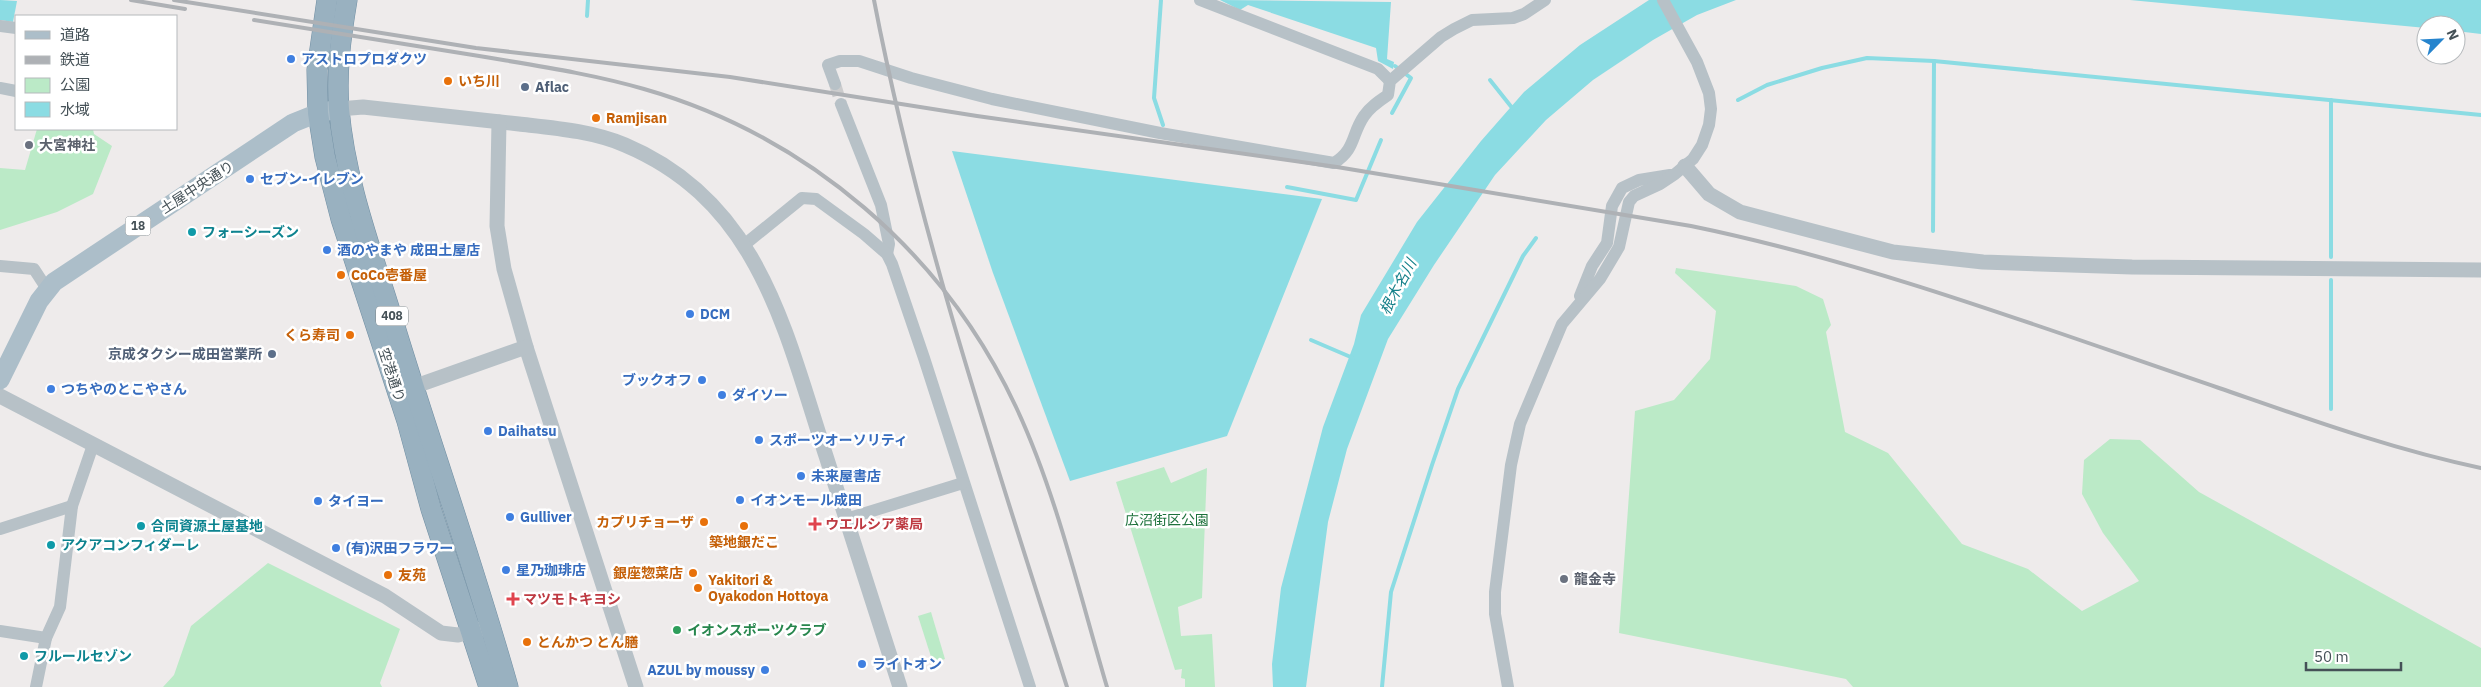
<svg xmlns="http://www.w3.org/2000/svg" width="2481" height="687" font-family="'IBM Plex Sans','Noto Sans JP',sans-serif">
<rect width="100%" height="100%" fill="#eeebeb"/>
<!-- green -->
<g fill="#bbeac7">
<path d="M 37,129 L 93,129 L 94,134 L 112,146 L 93,194 L 57,212 L 0,230 L 0,168 L 25,170 Z"/>
<path d="M 1676,268 L 1796,286 L 1823,299 L 1831,325 L 1826,332 L 1845,432 L 1888,453 L 1962,544 L 2028,569 L 2082,611 L 2139,581 L 2103,533 L 2082,494 L 2084,460 L 2110,439 L 2140,440 L 2199,492 L 2481,648 L 2481,687 L 1853,687 L 1846,679 L 1619,633 L 1635,411 L 1674,400 L 1710,359 L 1716,311 L 1675,273 Z"/>
<path d="M 1164,467 L 1171,483 L 1207,468 L 1202,598 L 1178,607 L 1181,636 L 1212,634 L 1215,687 L 1185,687 L 1185,679 L 1181,678 L 1182,669 L 1175,670 L 1116,482 Z"/>
<path d="M 268,563 L 400,629 L 380,683 L 382,687 L 163,687 L 174,675 L 191,626 Z"/>
<path d="M 931,612 L 945,659 L 933,663 L 918,616 Z"/>
</g>
<!-- water -->
<g fill="#8bdce3">
<path d="M 0,0 L 17,1 L 13,22 L 0,20 Z"/>
<path d="M 1220,0 L 1391,2 L 1387,59 L 1394,62 L 1393,69 L 1378,61 L 1376,48 L 1248,5 L 1240,10 Z"/>
<path d="M 1649,0 L 1736,0 L 1697,15 L 1653,40 L 1593,80 L 1546,120 L 1495,175 L 1434,265 L 1388,339 L 1347,449 L 1328,522 L 1306,687 L 1273,687 L 1272,664 L 1281,588 L 1323,427 L 1354,344 L 1361,315 L 1417,222 L 1481,141 L 1524,92 L 1580,45 Z"/>
<path d="M 2130,0 L 2481,0 L 2481,34 L 2456,31 L 2456,25 L 2426,25 L 2426,28 Z"/>
<path d="M 952,151 L 1322,199 L 1227,436 L 1070,481 L 993,273 Z"/>
</g>
<g fill="none" stroke-linecap="round" stroke-linejoin="round">
<!-- stream -->
<g stroke="#8bdce3" stroke-width="4">
<path d="M 1161,0 L 1154,98 L 1163,125"/>
<path d="M 587,16 L 588,0"/>
<path d="M 1490,80 L 1513,109"/>
<path d="M 1738,100 L 1767,85 L 1822,68 L 1867,58 L 1934,61 L 2481,115"/>
<path d="M 2331,100 L 2331,257"/>
<path d="M 1392,113 L 1411,78 L 1395,66"/>
<path d="M 1287,187 L 1356,200 L 1381,140"/>
<path d="M 1933,231 L 1934,61"/>
<path d="M 2331,280 L 2331,409"/>
<path d="M 1311,340 L 1353,358"/>
<path d="M 1382,687 L 1391,592 L 1432,465 L 1458,389 L 1523,256 L 1536,238"/>
</g>
<!-- minor-tunnel -->
<path stroke="#cccccd" stroke-width="12" stroke-dasharray="12 6" stroke-linecap="butt" d="M 835,84 L 841,104"/>
<defs>
<g id="trunk">
<path d="M 327,0 L 317,70 L 318,113 L 325,157 L 341,219 L 407,421 L 431,509 L 489,687"/>
<path d="M 347,0 C 341,36 336,71 339,109 C 345,183 374,257 395,327 C 432,448 474,566 508,687"/>
</g>
</defs>
<!-- trunk casing -->
<use href="#trunk" stroke="#718fa3" stroke-width="21"/>
<!-- minor -->
<g stroke="#b7c1c7" stroke-width="12">
<path d="M 1200,0 L 1378,69 L 1390,81"/>
<path d="M 0,26 L 16,28"/>
<path d="M 835,84 L 828,65 L 840,61 L 859,61 L 911,78 L 992,99 L 1160,133 L 1334,163 C 1356,149 1351,135 1364,116 C 1370,107 1379,101 1388,95 L 1390,81 L 1441,37 L 1454,29 L 1472,20 L 1513,18 L 1524,14 L 1545,0"/>
<path d="M 0,88 L 16,91"/>
<path d="M 841,104 L 881,205 L 889,244 L 887,254"/>
<path d="M 744,245 L 802,198 L 816,199 L 864,234 L 887,254 L 892,264 L 924,358 L 1030,687"/>
<path d="M 0,266 L 34,269 L 47,289"/>
<path d="M 1580,296 L 1592,266 L 1607,243 L 1612,206 L 1622,188 L 1639,180 L 1670,175"/>
<path d="M 846,519 L 963,483"/>
<path d="M 0,529 L 72,506"/>
<path d="M 0,631 L 46,638"/>
<path d="M 36,687 L 46,638 L 60,607 L 72,506 L 93,445"/>
<path d="M 1508,687 L 1495,614 L 1495,592 L 1511,465 L 1520,424 L 1562,324 L 1600,279 L 1619,247 L 1629,202 L 1634,196 L 1660,184 L 1675,174 L 1693,159 L 1702,145 L 1709,125 L 1711,109 L 1709,93 L 1697,62 L 1663,0"/>
</g>
<!-- tertiary -->
<g stroke="#b7c1c7" stroke-width="15">
<path d="M 339,109 L 363,107 C 415,113 468,118 519,124 C 554,128 592,131 625,145 C 760,202 785,331 826,456 C 851,533 876,610 900,687"/>
<path d="M 499,122 L 497,226 L 504,269 L 526,347 L 636,687"/>
<path d="M 1685,166 L 1709,194 L 1740,212 L 1893,252 L 1983,262 L 2132,267 L 2481,270"/>
<path d="M 413,387 L 526,347"/>
<path d="M 0,396 L 385,596 L 441,633 L 458,635 L 481,629"/>
</g>
<!-- primary -->
<path stroke="#acbec9" stroke-width="19" d="M 0,380 L 39,301 L 54,282 L 293,123 L 318,113 L 333,110"/>
<!-- trunk -->
<use href="#trunk" stroke="#99b1c0" stroke-width="20"/>
<!-- rail -->
<g stroke="#aeb1b5" stroke-width="4">
<path d="M 131,0 L 185,9"/>
<path d="M 174,0 L 476,48 L 730,77 L 977,116 L 1337,167 L 1691,226 C 1871,263 2045,329 2219,388 C 2306,418 2391,449 2481,468"/>
<path d="M 874,0 C 919,234 995,460 1067,687"/>
<path d="M 254,20 C 327,32 400,44 473,55 C 531,65 589,73 644,89 C 808,136 944,253 1016,407 C 1056,492 1080,596 1107,687"/>
</g>
</g>
<!-- markers -->
<g fill="#3f7fe0" stroke="#fff" stroke-width="2">
<circle cx="291" cy="59" r="5"/>
<circle cx="250" cy="179" r="5"/>
<circle cx="327" cy="250" r="5"/>
<circle cx="690" cy="314" r="5"/>
<circle cx="702" cy="380" r="5"/>
<circle cx="51" cy="389" r="5"/>
<circle cx="722" cy="395" r="5"/>
<circle cx="488" cy="431" r="5"/>
<circle cx="759" cy="440" r="5"/>
<circle cx="801" cy="476" r="5"/>
<circle cx="740" cy="500" r="5"/>
<circle cx="318" cy="501" r="5"/>
<circle cx="510" cy="517" r="5"/>
<circle cx="336" cy="548" r="5"/>
<circle cx="506" cy="570" r="5"/>
<circle cx="862" cy="664" r="5"/>
<circle cx="765" cy="670" r="5"/>
</g>
<g fill="#e8710a" stroke="#fff" stroke-width="2">
<circle cx="448" cy="81" r="5"/>
<circle cx="596" cy="118" r="5"/>
<circle cx="341" cy="275" r="5"/>
<circle cx="350" cy="335" r="5"/>
<circle cx="704" cy="522" r="5"/>
<circle cx="744" cy="526" r="5"/>
<circle cx="693" cy="573" r="5"/>
<circle cx="388" cy="575" r="5"/>
<circle cx="698" cy="588" r="5"/>
<circle cx="527" cy="642" r="5"/>
</g>
<g fill="#5c6f8a" stroke="#fff" stroke-width="2">
<circle cx="525" cy="87" r="5"/>
<circle cx="272" cy="354" r="5"/>
</g>
<g fill="#6b7280" stroke="#fff" stroke-width="2">
<circle cx="29" cy="145" r="5"/>
<circle cx="1564" cy="579" r="5"/>
</g>
<g fill="#0f9aa8" stroke="#fff" stroke-width="2">
<circle cx="192" cy="232" r="5"/>
<circle cx="141" cy="526" r="5"/>
<circle cx="51" cy="545" r="5"/>
<circle cx="24" cy="656" r="5"/>
</g>
<g fill="#e0444e" stroke="#fff" stroke-width="2">
<path d="M812.5 516.5h5v5h5v5h-5v5h-5v-5h-5v-5h5z"/>
<path d="M510.5 591.5h5v5h5v5h-5v5h-5v-5h-5v-5h5z"/>
</g>
<circle fill="#2e9e5b" stroke="#fff" stroke-width="2" cx="677" cy="630" r="5"/>
<g text-anchor="middle" stroke-width="5" stroke-linejoin="round" paint-order="stroke">
<!-- shield labels -->
<g fill="#fff" stroke="#7d8589" stroke-width="1">
<rect x="125.5" y="216.5" width="25" height="19" rx="4"/>
<rect x="376" y="306.5" width="32" height="19" rx="4"/>
</g>
<g font-size="12" font-weight="bold" fill="#455157">
<text x="138" y="230">18</text>
<text x="392" y="320">408</text>
</g>
<!-- shop labels -->
<g font-size="14" font-weight="bold" fill="#366cbe" stroke="#fff" text-anchor="start">
<text x="301" y="64">アストロプロダクツ</text>
<text x="260" y="184">セブン-イレブン</text>
<text x="337" y="255">酒のやまや 成田土屋店</text>
<text x="700" y="319">DCM</text>
<text x="692" y="385" text-anchor="end">ブックオフ</text>
<text x="61" y="394">つちやのとこやさん</text>
<text x="732" y="400">ダイソー</text>
<text x="498" y="436">Daihatsu</text>
<text x="769" y="445">スポーツオーソリティ</text>
<text x="811" y="481">未来屋書店</text>
<text x="750" y="505">イオンモール成田</text>
<text x="328" y="506">タイヨー</text>
<text x="520" y="522">Gulliver</text>
<text x="346" y="553">(有)沢田フラワー</text>
<text x="516" y="575">星乃珈琲店</text>
<text x="872" y="669">ライトオン</text>
<text x="755" y="675" text-anchor="end">AZUL by moussy</text>
</g>
<!-- food labels -->
<g font-size="14" font-weight="bold" fill="#c56008" stroke="#fff" text-anchor="start">
<text x="458" y="86">いち川</text>
<text x="606" y="123">Ramjisan</text>
<text x="351" y="280">CoCo壱番屋</text>
<text x="340" y="340" text-anchor="end">くら寿司</text>
<text x="694" y="527" text-anchor="end">カプリチョーザ</text>
<text x="744" y="547" text-anchor="middle">築地銀だこ</text>
<text x="683" y="578" text-anchor="end">銀座惣菜店</text>
<text x="398" y="580">友苑</text>
<text x="708" y="585">Yakitori &amp;<tspan x="708" dy="16">Oyakodon Hottoya</tspan></text>
<text x="537" y="647">とんかつ とん膳</text>
</g>
<!-- service labels -->
<g font-size="14" font-weight="bold" fill="#4e5e75" stroke="#fff" text-anchor="start">
<text x="535" y="92">Aflac</text>
<text x="262" y="359" text-anchor="end">京成タクシー成田営業所</text>
</g>
<!-- worship labels -->
<g font-size="14" font-weight="bold" fill="#5b616d" stroke="#fff" text-anchor="start">
<text x="39" y="150">大宮神社</text>
<text x="1574" y="584">龍金寺</text>
</g>
<!-- street labels -->
<g font-size="14" fill="#455157" stroke="#fff">
<text transform="translate(197 187) rotate(-33)" y="5">土屋中央通り</text>
<text transform="translate(392 375) rotate(72)" y="5">空港通り</text>
</g>
<!-- culture labels -->
<g font-size="14" font-weight="bold" fill="#0d838f" stroke="#fff" text-anchor="start">
<text x="202" y="237">フォーシーズン</text>
<text x="151" y="531">合同資源土屋基地</text>
<text x="61" y="550">アクアコンフィダーレ</text>
<text x="34" y="661">フルールセゾン</text>
</g>
<!-- park labels -->
<g font-size="14" fill="#1d713c" stroke="#fff">
<text x="1167" y="525">広沼街区公園</text>
</g>
<!-- health labels -->
<g font-size="14" font-weight="bold" fill="#be3a42" stroke="#fff" text-anchor="start">
<text x="825" y="529">ウエルシア薬局</text>
<text x="523" y="604">マツモトキヨシ</text>
</g>
<!-- leisure labels -->
<g font-size="14" font-weight="bold" fill="#27864d" stroke="#fff" text-anchor="start">
<text x="687" y="635">イオンスポーツクラブ</text>
</g>
<!-- water labels -->
<g font-size="15" font-style="italic" fill="#16818a" stroke="#fff">
<text transform="translate(1398 287) rotate(-62)" y="5">根木名川</text>
</g>
</g>
<!-- legend -->
<rect x="15" y="15" width="162" height="115" fill="#ffffff" stroke="#b5b9bc"/>
<rect x="25" y="31" width="25" height="8" fill="#acbec9" stroke="#b5b9bc"/>
<text x="60" y="40" font-size="15" fill="#455157">道路</text>
<rect x="25" y="56" width="25" height="8" fill="#aeb1b5" stroke="#b5b9bc"/>
<text x="60" y="65" font-size="15" fill="#455157">鉄道</text>
<rect x="25" y="78" width="25" height="15" fill="#bbeac7" stroke="#b5b9bc"/>
<text x="60" y="90" font-size="15" fill="#455157">公園</text>
<rect x="25" y="102" width="25" height="15" fill="#8bdce3" stroke="#b5b9bc"/>
<text x="60" y="115" font-size="15" fill="#455157">水域</text>
<!-- north arrow -->
<g transform="translate(2441 40) rotate(66)"><circle r="24" fill="#ffffff" stroke="#b5b9bc"/>
<path d="M0-4L9 19L0 12L-9 19Z" fill="#2684cd"/>
<text y="-8" font-size="14" font-weight="bold" text-anchor="middle" fill="#455157">N</text>
</g>
<!-- scale -->
<path d="M2306 662v8h95v-8" fill="none" stroke="#455157" stroke-width="2.5"/>
<text x="2314" y="662" font-size="15" fill="#455157" stroke="#ffffff" stroke-width="4" paint-order="stroke">50 m</text>
</svg>
